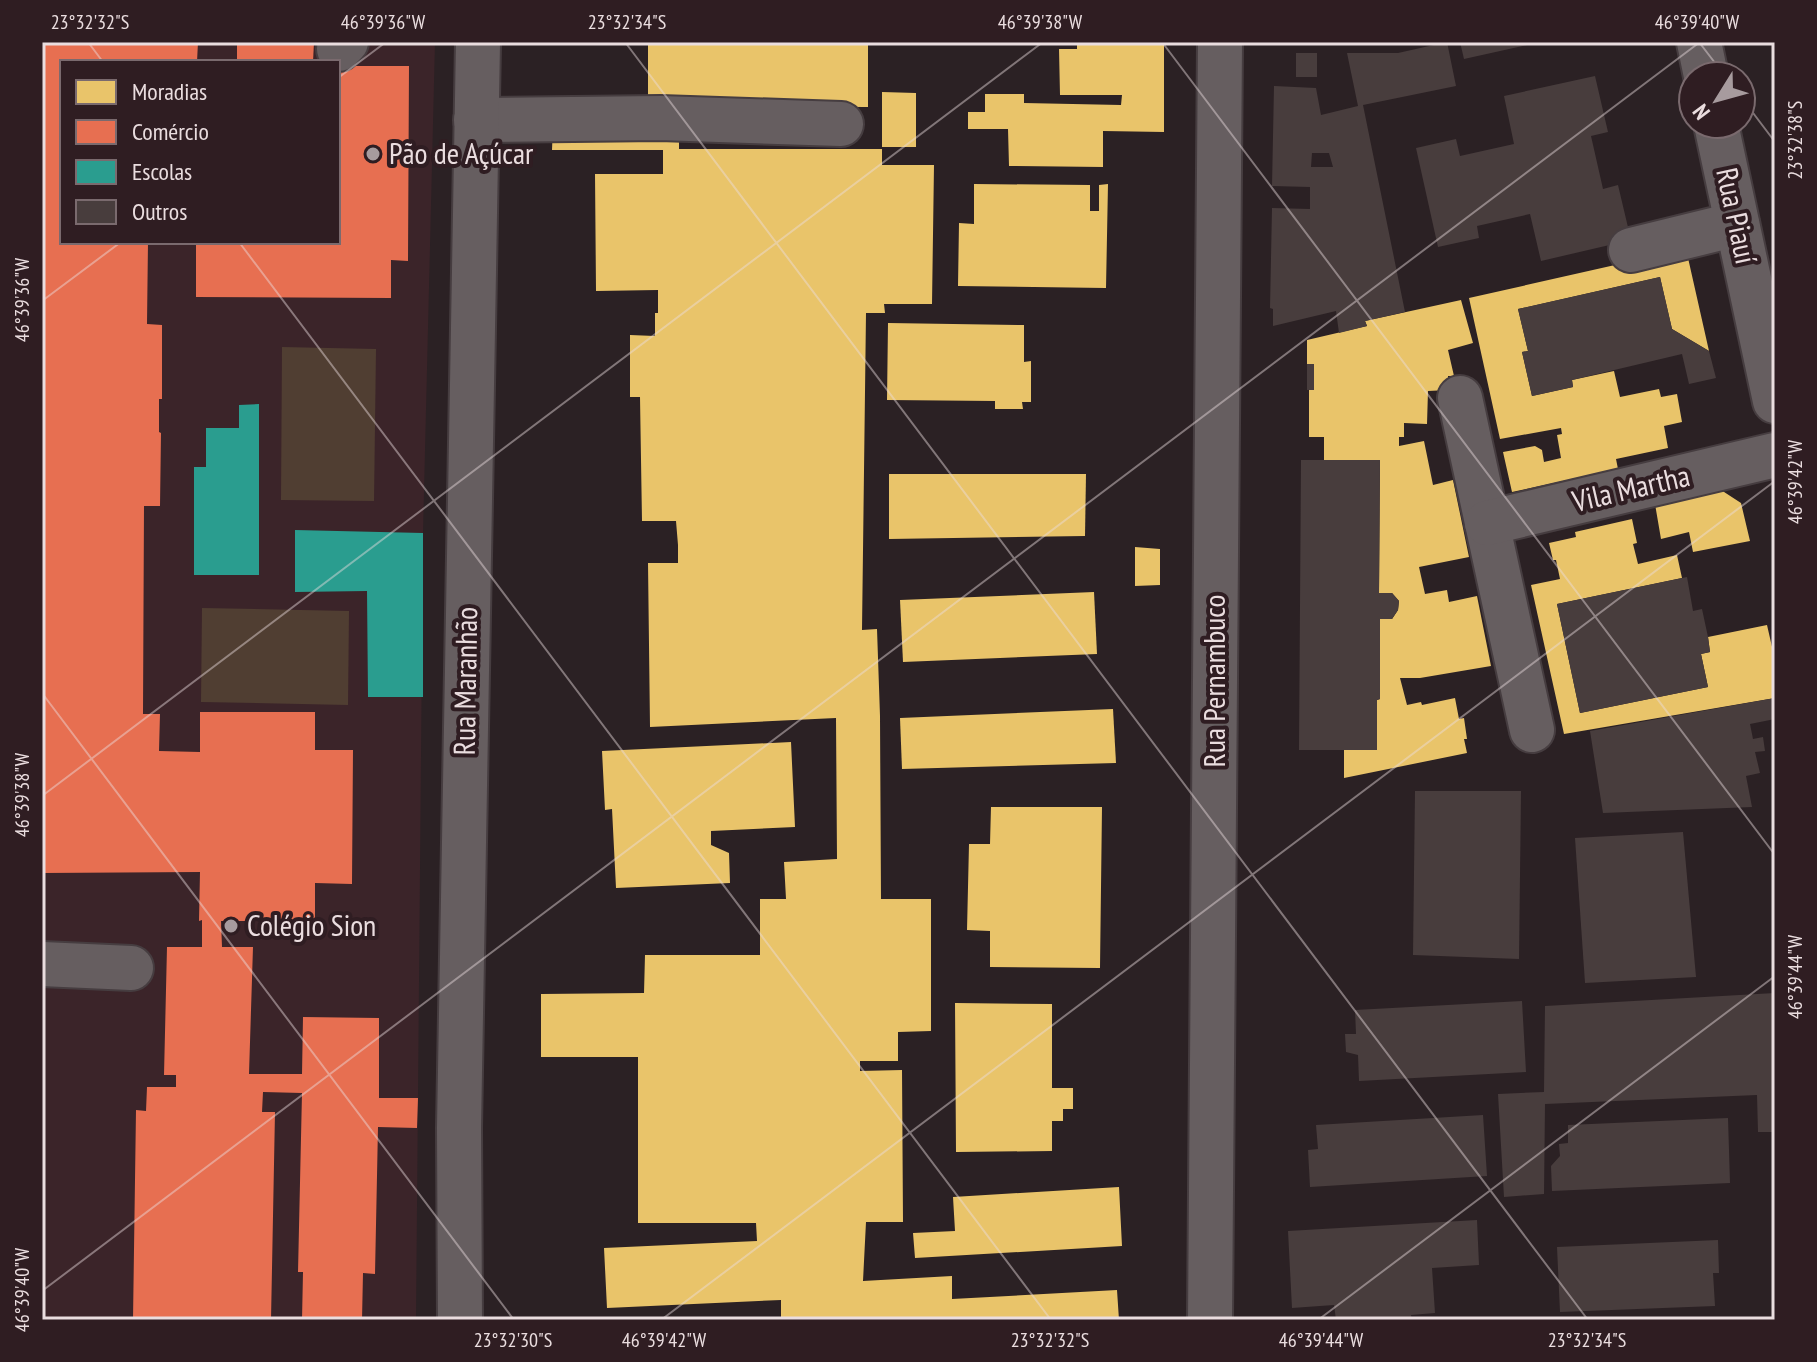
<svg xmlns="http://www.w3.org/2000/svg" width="1817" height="1362" font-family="'PT Sans Narrow',sans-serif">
<rect width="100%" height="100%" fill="#2b2124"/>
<!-- built -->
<path fill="#3b2429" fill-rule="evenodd" d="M 42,42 L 435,42 L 423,533 L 416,1320 L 42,1320 ZM 62,62 L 338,62 L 338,242 L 62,242 Z"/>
<!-- green -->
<g fill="#503e32">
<path d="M 282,347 L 376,349 L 374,501 L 281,500 Z"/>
<path d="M 202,608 L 349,611 L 348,705 L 201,702 Z"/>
</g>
<!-- homes -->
<g fill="#e9c46a">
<path d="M 648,42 L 868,42 L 868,107 L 679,106 L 648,100 Z"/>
<path d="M 1077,42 L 1164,42 L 1164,132 L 1103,131 L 1103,167 L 1009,166 L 1008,129 L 968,129 L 968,112 L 985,112 L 985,94 L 1024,94 L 1024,103 L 1121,105 L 1122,95 L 1060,95 L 1059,49 L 1077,49 Z"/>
<path d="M 882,92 L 916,93 L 916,147 L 882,147 Z"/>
<path d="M 553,124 L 679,124 L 679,149 L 882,149 L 882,165 L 934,165 L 932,304 L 884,304 L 885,313 L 866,313 L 862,630 L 877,629 L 880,716 L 881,899 L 931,899 L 931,1031 L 898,1032 L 898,1061 L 860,1061 L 860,1071 L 902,1070 L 903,1222 L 866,1222 L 863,1281 L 952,1276 L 952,1299 L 1117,1290 L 1119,1320 L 781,1320 L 781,1300 L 607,1308 L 604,1248 L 757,1241 L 756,1223 L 638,1223 L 638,1057 L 541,1057 L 541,994 L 644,993 L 645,955 L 760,955 L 760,899 L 786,899 L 784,862 L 837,859 L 836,718 L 650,727 L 648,563 L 678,563 L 678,545 L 676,521 L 642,521 L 640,397 L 630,397 L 630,335 L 655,336 L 655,313 L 658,313 L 658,290 L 596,291 L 595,174 L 663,174 L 663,150 L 552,150 Z"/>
<path d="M 974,184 L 1090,185 L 1090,211 L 1099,211 L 1099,185 L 1108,184 L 1106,288 L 958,286 L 959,223 L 974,224 Z"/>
<path d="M 1686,249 L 1709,351 L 1672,329 L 1660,277 L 1518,309 L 1528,351 L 1522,352 L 1532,396 L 1573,387 L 1572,380 L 1614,371 L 1620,397 L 1659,389 L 1661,397 L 1677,394 L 1682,422 L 1664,426 L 1668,448 L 1616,459 L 1618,469 L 1512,492 L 1503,452 L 1535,446 L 1542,450 L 1544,462 L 1561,458 L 1557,435 L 1562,434 L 1561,428 L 1500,439 L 1469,298 Z"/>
<path d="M 1461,300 L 1473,343 L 1448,350 L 1454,376 L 1448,376 L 1448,390 L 1428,391 L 1427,424 L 1404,423 L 1404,437 L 1399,437 L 1399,446 L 1424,441 L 1433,485 L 1453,480 L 1469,557 L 1419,567 L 1425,594 L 1447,590 L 1449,602 L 1477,596 L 1491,666 L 1420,678 L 1400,678 L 1407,705 L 1421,702 L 1422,705 L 1455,698 L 1459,719 L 1464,718 L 1467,739 L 1464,739 L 1467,753 L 1344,778 L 1344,750 L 1377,750 L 1377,700 L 1380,699 L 1380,619 L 1392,619 L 1398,610 L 1399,601 L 1392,593 L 1379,593 L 1380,460 L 1324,460 L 1324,437 L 1309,437 L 1309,390 L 1314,390 L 1314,364 L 1307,364 L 1307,340 L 1367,326 L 1365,321 Z"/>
<path d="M 888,323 L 1024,325 L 1024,362 L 1031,361 L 1031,402 L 1022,402 L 1023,409 L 995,409 L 995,401 L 887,400 Z"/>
<path d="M 889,474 L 1086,474 L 1085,536 L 889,539 Z"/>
<path d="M 1721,490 L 1741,503 L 1750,541 L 1693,552 L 1689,532 L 1661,539 L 1655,504 Z"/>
<path d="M 1632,519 L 1637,543 L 1633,544 L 1638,564 L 1677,555 L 1682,578 L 1557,604 L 1580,713 L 1708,687 L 1701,654 L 1710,652 L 1708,637 L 1767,625 L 1775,660 L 1775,698 L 1564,734 L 1531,585 L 1560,579 L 1556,560 L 1553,560 L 1549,543 L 1576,537 L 1575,532 Z"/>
<path d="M 1135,547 L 1160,549 L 1160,585 L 1135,586 Z"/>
<path d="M 1094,592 L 1097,654 L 903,662 L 900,600 Z"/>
<path d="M 1113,709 L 1116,763 L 902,769 L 900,718 Z"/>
<path d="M 791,742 L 795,827 L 711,831 L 711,845 L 729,853 L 730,883 L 616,888 L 612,809 L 605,810 L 602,751 Z"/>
<path d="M 991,807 L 1102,807 L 1100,968 L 990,967 L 990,931 L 967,930 L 969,844 L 990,844 Z"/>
<path d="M 955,1003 L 1052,1004 L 1052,1088 L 1073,1088 L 1073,1109 L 1063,1109 L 1063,1121 L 1052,1121 L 1052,1151 L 956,1152 Z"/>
<path d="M 1119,1187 L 1122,1246 L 915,1258 L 913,1233 L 955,1231 L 953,1197 Z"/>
</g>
<!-- shops -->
<g fill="#e76f51">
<path d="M 42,42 L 198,42 L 197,62 L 62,62 L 62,242 L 148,242 L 147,324 L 162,325 L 162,399 L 159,399 L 159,432 L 161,433 L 160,506 L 144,506 L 143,714 L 160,714 L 159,751 L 200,752 L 200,712 L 315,712 L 315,750 L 353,750 L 352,884 L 315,883 L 315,921 L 221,921 L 222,947 L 253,947 L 249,1074 L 302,1074 L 303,1017 L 379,1018 L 379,1098 L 418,1098 L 417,1128 L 378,1127 L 375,1274 L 363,1273 L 362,1320 L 302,1320 L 303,1272 L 298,1272 L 302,1093 L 263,1092 L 262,1112 L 275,1112 L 271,1320 L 133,1320 L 136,1110 L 146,1111 L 147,1087 L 176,1087 L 176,1075 L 164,1075 L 167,947 L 202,947 L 202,920 L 199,921 L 200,872 L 42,873 Z"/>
<path d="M 237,42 L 314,42 L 313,62 L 237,62 Z"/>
<path d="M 338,66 L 409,66 L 408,261 L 391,260 L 391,298 L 196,297 L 196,242 L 338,242 Z"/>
</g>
<!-- schools -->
<g fill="#2a9d8f">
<path d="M 259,404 L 259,575 L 194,575 L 194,467 L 206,467 L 206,428 L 239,428 L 239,405 Z"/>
<path d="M 295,530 L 423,533 L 423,697 L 368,697 L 367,591 L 295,592 Z"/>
</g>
<!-- building -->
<g fill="#483d3d" fill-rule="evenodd">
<path d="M 1447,42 L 1456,86 L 1363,105 L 1405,312 L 1365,321 L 1367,326 L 1339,333 L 1336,311 L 1273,326 L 1273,309 L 1270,308 L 1272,208 L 1310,209 L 1310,187 L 1272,186 L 1274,86 L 1316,88 L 1321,115 L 1358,106 L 1347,53 L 1398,53 ZM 1312,153 L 1329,153 L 1333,167 L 1311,167 Z"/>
<path d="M 1460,42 L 1536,42 L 1536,43 L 1464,59 Z"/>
<rect x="1296" y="53" width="21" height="24"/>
<path d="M 1595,76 L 1608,132 L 1591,136 L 1603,189 L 1618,185 L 1631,240 L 1541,261 L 1530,214 L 1477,226 L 1479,238 L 1438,247 L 1416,148 L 1456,139 L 1460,156 L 1514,144 L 1504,96 Z"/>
<path d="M 1660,277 L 1672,329 L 1709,351 L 1716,378 L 1689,384 L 1682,354 L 1572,380 L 1573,387 L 1532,396 L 1522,352 L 1528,351 L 1518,309 Z"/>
<rect x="1307" y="364" width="7" height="26"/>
<path d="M 1301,460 L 1380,460 L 1379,593 L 1392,593 L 1399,601 L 1398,610 L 1392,619 L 1380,619 L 1380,699 L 1377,700 L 1377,750 L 1299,750 Z"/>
<path d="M 1687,577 L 1693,611 L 1702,609 L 1708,637 L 1710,652 L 1701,654 L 1708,687 L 1580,713 L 1557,604 Z"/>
<path d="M 1775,698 L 1775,719 L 1750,724 L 1753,739 L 1763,737 L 1765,751 L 1755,752 L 1760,773 L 1746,776 L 1752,807 L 1603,813 L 1590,731 Z"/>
<path d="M 1415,791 L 1521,791 L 1519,959 L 1413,955 Z"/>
<path d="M 1683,832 L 1696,977 L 1585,983 L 1575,838 Z"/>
<path d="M 1775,993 L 1775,1132 L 1758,1132 L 1757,1095 L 1545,1104 L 1544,1194 L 1504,1197 L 1498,1094 L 1544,1092 L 1545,1006 Z"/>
<path d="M 1522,1001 L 1526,1072 L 1359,1081 L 1358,1055 L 1346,1052 L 1345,1034 L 1356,1034 L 1355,1010 Z"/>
<path d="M 1483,1115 L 1487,1176 L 1310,1187 L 1308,1150 L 1318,1149 L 1316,1125 Z"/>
<path d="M 1728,1118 L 1730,1183 L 1552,1191 L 1551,1166 L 1560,1156 L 1559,1144 L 1568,1143 L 1568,1125 Z"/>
<path d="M 1477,1220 L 1479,1265 L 1432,1268 L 1435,1313 L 1411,1315 L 1412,1320 L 1336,1320 L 1334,1305 L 1292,1308 L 1288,1231 Z"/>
<path d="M 1718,1240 L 1719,1273 L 1713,1273 L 1715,1306 L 1560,1312 L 1557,1247 Z"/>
</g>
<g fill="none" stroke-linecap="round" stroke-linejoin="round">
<defs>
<g id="minor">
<path d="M 1699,42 L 1706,76"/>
<path d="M 339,49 L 346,42"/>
<path d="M 476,120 L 660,118 L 841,124"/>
<path d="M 1716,124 L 1775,401"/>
<path d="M 1631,250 L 1737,224"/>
<path d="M 1460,398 L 1532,730"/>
<path d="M 1487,523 L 1775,455"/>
<path d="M 42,964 L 131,968"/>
<path d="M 460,1320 L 459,1128 L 478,42"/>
<path d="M 1210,1320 L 1220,42"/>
</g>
</defs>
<!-- minor casing -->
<use href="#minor" stroke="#463d40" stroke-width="48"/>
<!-- minor -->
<use href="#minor" stroke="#665e60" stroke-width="44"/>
</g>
<!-- ticks -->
<path fill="none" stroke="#eadddf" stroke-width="2" stroke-opacity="0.45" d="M 88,42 L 103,62M 625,42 L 1588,1320M 1162,42 L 1775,855M 1699,42 L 1725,76M 338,78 L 386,42M 1741,97 L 1775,142M 239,242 L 1051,1320M 42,301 L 121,242M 42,693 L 514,1320M 42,796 L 1043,42M 42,1291 L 1700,42M 661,1320 L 1775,481M 1318,1320 L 1775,976"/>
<!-- markers -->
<g fill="#a79b9e" stroke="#2f1d22" stroke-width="3">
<circle cx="373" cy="154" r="8"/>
<circle cx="231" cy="926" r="8"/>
</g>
<g text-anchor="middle" stroke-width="8" stroke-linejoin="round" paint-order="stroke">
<!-- poi labels -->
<g font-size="30" fill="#eadddf" stroke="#2f1d22" text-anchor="start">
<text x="389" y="164">Pão de Açúcar</text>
<text x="247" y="936">Colégio Sion</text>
</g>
<!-- street labels -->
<g font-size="30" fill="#eadddf" stroke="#2f1d22">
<text transform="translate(1736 216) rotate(78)" y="10">Rua Piauí</text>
<text transform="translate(1631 489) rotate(-13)" y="10">Vila Martha</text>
<text transform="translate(466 681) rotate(-89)" y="10">Rua Maranhão</text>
<text transform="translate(1215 681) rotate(-90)" y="10">Rua Pernambuco</text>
</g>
</g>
<!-- border -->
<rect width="1817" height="1362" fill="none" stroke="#2f1d22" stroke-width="88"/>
<!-- legend -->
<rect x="60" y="60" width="280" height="184" fill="#2f1d22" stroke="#7a6a6e" stroke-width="2"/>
<rect x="76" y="80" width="40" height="24" fill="#e9c46a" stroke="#7a6a6e" stroke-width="2"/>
<text x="132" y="100" font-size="24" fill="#eadddf">Moradias</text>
<rect x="76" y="120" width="40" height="24" fill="#e76f51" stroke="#7a6a6e" stroke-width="2"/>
<text x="132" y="140" font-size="24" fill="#eadddf">Comércio</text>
<rect x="76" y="160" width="40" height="24" fill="#2a9d8f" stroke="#7a6a6e" stroke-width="2"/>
<text x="132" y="180" font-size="24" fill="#eadddf">Escolas</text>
<rect x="76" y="200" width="40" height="24" fill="#483d3d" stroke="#7a6a6e" stroke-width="2"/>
<text x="132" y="220" font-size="24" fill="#eadddf">Outros</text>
<!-- north arrow -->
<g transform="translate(1717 100) rotate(233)"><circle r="38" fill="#2f1d22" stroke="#7a6a6e" stroke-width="2"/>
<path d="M0-6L14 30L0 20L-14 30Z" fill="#a79b9e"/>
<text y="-12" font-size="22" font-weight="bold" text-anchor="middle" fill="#eadddf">N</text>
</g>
<rect x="44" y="44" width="1729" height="1274" fill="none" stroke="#eadddf" stroke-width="3"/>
<g font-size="20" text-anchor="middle" fill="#eadddf">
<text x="90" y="29">23°32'32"S</text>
<text x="383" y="29">46°39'36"W</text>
<text x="627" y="29">23°32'34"S</text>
<text x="1040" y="29">46°39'38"W</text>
<text x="1697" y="29">46°39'40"W</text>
<text transform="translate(1795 140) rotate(-90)" y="7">23°32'38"S</text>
<text transform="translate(22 300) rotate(-90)" y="7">46°39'36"W</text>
<text transform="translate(1795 482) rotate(-90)" y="7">46°39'42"W</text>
<text transform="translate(22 795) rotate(-90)" y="7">46°39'38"W</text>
<text transform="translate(1795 977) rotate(-90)" y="7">46°39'44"W</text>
<text transform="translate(22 1290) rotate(-90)" y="7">46°39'40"W</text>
<text x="513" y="1347">23°32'30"S</text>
<text x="664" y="1347">46°39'42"W</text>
<text x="1050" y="1347">23°32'32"S</text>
<text x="1321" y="1347">46°39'44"W</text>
<text x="1587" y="1347">23°32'34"S</text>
</g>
</svg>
